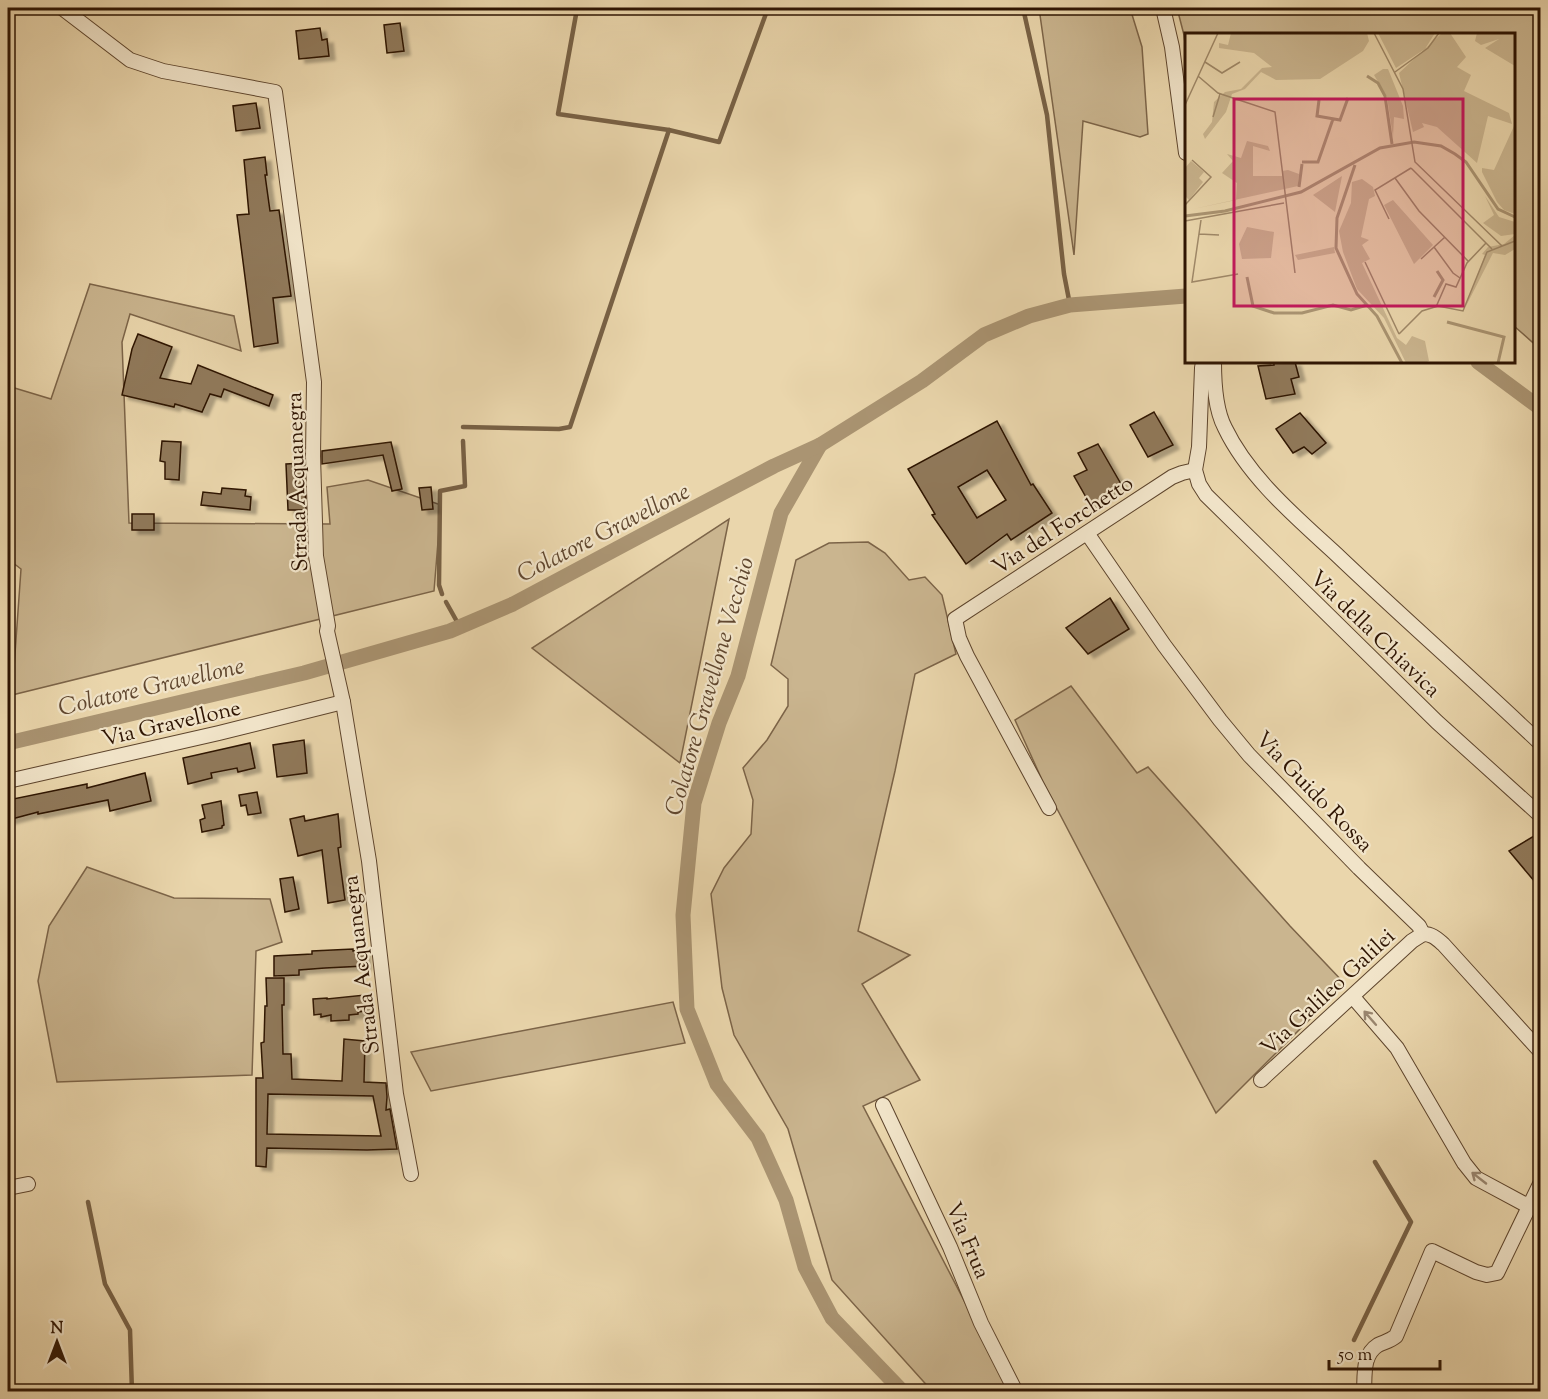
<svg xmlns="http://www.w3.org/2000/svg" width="1548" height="1399" font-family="'Sorts Mill Goudy',serif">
<defs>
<filter id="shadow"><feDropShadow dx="6" dy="4" stdDeviation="1.5" flood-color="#0004"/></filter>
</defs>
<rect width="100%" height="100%" fill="#ead6ac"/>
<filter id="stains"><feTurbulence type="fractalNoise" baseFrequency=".00333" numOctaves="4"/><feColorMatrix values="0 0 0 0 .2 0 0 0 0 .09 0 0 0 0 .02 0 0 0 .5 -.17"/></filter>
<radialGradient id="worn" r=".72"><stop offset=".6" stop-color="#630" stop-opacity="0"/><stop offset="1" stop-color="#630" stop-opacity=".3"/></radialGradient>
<!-- green -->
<g fill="#cab58f" stroke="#7c6448" stroke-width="1.5">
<path d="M 1039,8 L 1130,8 L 1142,47 L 1148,134 L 1140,137 L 1083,121 L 1074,255 Z"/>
<path d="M 1177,8 L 1540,8 L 1540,349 L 1514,326 L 1514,34 L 1186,34 L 1186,52 L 1184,35 Z"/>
<path d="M 90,284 L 234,316 L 241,351 L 130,314 L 122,342 L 129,523 L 330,524 L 327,487 L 368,480 L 441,505 L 434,591 L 8,696 L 8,683 L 13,682 L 21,569 L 8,559 L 8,386 L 51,399 Z"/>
<path d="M 729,519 L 680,763 L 532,648 Z"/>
<path d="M 868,542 L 885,553 L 909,580 L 925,577 L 942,595 L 956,654 L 915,674 L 895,771 L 858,931 L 910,955 L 862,984 L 920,1080 L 863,1106 L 1011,1391 L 932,1391 L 832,1280 L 788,1129 L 734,1035 L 722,988 L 711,894 L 724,868 L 751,834 L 753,800 L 743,768 L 767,740 L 788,706 L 788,679 L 771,665 L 796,560 L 829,543 Z"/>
<path d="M 1071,686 L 1137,773 L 1148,767 L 1290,926 L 1345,984 L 1216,1113 L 1043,782 L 1015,720 Z"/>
<path d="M 87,867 L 174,898 L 270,899 L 282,942 L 256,951 L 252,1075 L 57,1082 L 38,981 L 49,926 Z"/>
<path d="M 673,1002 L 685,1043 L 431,1091 L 411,1052 Z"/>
</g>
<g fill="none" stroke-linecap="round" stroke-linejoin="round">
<!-- stream -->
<g stroke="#786145" stroke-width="4.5">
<path d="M 1023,8 L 1047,115 L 1064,274 L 1070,305"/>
<path d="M 577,9 L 558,114 L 669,130 L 719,142 L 768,8"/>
<path d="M 463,427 L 559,429 L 570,427 L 669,130"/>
<path d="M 442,594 L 439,585 L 440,491 L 465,486 L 463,441"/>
<path d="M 446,602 L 460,627"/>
<path d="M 88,1202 L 105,1284 L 130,1330 L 132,1392"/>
<path d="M 1354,1340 L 1411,1222 L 1375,1162"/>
<path d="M 898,1392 L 902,1390"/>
</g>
<!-- canal -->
<g stroke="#aa9472" stroke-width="15">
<path d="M 1478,362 L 1540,408"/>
<path d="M 820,445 L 781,513 L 738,676 L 719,723 L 694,803 L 683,915 L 687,1009 L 717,1084 L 758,1138 L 786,1200 L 805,1267 L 832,1318 L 903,1392"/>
<path d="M 8,743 L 304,673 L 450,631 L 513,604 L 646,533 L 774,466 L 820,445 L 922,381 L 984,335 L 1029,316 L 1070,305 L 1186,296"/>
</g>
</g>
<!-- building -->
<g fill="#90795a" stroke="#2e1402" stroke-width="1.5" fill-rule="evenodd" filter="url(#shadow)">
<path d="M 400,23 L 404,51 L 387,53 L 384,25 Z"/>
<path d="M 320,28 L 322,40 L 327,39 L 329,56 L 299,59 L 296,31 Z"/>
<path d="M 256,103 L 260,128 L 236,131 L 233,106 Z"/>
<path d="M 265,157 L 267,175 L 265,175 L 270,211 L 279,210 L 291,296 L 273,298 L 278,343 L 254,347 L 237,215 L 249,214 L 244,160 Z"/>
<path d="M 138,334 L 172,347 L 160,378 L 191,384 L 198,365 L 273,395 L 269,406 L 224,389 L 221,397 L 210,394 L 202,412 L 175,404 L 174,407 L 122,395 L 132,349 Z"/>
<path d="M 1274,362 L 1295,362 L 1299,377 L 1291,379 L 1295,394 L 1266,399 L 1258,366 L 1274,365 Z"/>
<path d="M 1154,412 L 1173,445 L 1148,457 L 1130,425 Z"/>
<path d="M 1300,413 L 1326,443 L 1312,454 L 1304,447 L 1293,453 L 1276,429 Z"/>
<path d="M 997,421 L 1031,485 L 1033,484 L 1052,513 L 1011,540 L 1007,534 L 966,564 L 932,515 L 935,514 L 908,469 ZM 987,470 L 1006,500 L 977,518 L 958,487 Z"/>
<path d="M 162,441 L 181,442 L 179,480 L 165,479 L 165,462 L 160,461 Z"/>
<path d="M 391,442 L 402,489 L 392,491 L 383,455 L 322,464 L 322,451 Z"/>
<path d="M 1098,444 L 1121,484 L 1091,506 L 1074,476 L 1087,470 L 1078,453 Z"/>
<path d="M 304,463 L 306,510 L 288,510 L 286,464 Z"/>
<path d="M 431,487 L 433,509 L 422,510 L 419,488 Z"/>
<path d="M 222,488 L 246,490 L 245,496 L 251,497 L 250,510 L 201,505 L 203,492 L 221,494 Z"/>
<rect x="132" y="514" width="22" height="16"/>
<path d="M 1110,598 L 1129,629 L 1088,654 L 1066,628 Z"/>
<path d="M 304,740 L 307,773 L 277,777 L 273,745 Z"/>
<path d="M 250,743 L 255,768 L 238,772 L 237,768 L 211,773 L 212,778 L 188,784 L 183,758 Z"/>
<path d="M 145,773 L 151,801 L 110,811 L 108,800 L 38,814 L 38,812 L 8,820 L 8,800 L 87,784 L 87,788 Z"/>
<path d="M 257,792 L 261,813 L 248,815 L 246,805 L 241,806 L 239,795 Z"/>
<path d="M 221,801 L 224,825 L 222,826 L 222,828 L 202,832 L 200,820 L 205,818 L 202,805 Z"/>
<path d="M 338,814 L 341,847 L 338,848 L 345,900 L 328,903 L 322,850 L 298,856 L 290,819 L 304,816 L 305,821 Z"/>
<path d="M 1534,836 L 1540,845 L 1540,888 L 1509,851 Z"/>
<path d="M 293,877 L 299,909 L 285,912 L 280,879 Z"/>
<path d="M 353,949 L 353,951 L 364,950 L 365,966 L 325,968 L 299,970 L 299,975 L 274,976 L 274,956 L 312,954 L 312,951 Z"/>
<path d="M 266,978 L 284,978 L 284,1005 L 282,1005 L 283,1054 L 291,1054 L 292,1079 L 342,1081 L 344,1039 L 365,1041 L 364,1082 L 386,1083 L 387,1097 L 386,1110 L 390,1109 L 397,1149 L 367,1150 L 267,1148 L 266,1167 L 256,1166 L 256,1078 L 263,1078 L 261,1043 L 264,1042 L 265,1006 L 267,1006 ZM 268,1094 L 373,1096 L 381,1136 L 267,1134 Z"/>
<path d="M 365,995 L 366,1011 L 358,1012 L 358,1014 L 349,1015 L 349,1020 L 331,1021 L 331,1015 L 321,1017 L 321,1014 L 314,1015 L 313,999 L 327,998 L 327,999 Z"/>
</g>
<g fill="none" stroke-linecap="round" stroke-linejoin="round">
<defs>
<g id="minor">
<path d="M 62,8 L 130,60 L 163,71 L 275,92 L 314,382 L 313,456 L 316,556 L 328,626 L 327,631 L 343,702 L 369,861 L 396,1094 L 411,1174"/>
<path d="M 1163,8 L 1172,47 L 1186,153"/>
<path d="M 1203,362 L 1202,368 L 1199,447 L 1195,470 L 1199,484 L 1206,495 L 1437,722 L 1540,815"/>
<path d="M 1214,362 C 1214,383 1215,409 1225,428 C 1249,478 1297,518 1336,554 C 1403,618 1473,679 1540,743"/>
<path d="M 1087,533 L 1164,645 L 1220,720 L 1249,755 L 1359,868 L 1419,926 L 1423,934"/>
<path d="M 8,781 L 219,733 L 343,702"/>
<path d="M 1049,808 L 967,656 L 959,638 L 955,619 L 1172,477 L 1182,473 L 1195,470"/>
<path d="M 1423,934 C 1432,934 1436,938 1443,944 L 1540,1051"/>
<path d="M 1353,997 L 1397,1048 L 1464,1163 L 1476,1178 L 1530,1207"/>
<path d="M 1261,1080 L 1412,941 L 1423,934"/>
<path d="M 883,1105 L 950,1247 L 981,1323 L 1016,1392"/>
<path d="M 8,1188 L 28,1184"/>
<path d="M 1364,1392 C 1365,1376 1362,1355 1378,1345 C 1384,1342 1390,1341 1396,1336 L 1432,1251 L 1476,1272 L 1487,1275 L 1497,1273 L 1540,1184"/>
</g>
</defs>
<!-- minor casing -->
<use href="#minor" stroke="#5d442c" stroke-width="16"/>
<!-- minor -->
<use href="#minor" stroke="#f1e4c9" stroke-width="14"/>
</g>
<!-- one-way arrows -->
<defs><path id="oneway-shaft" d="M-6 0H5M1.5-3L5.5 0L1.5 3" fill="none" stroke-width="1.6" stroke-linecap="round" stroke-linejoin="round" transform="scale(1.5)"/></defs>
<g stroke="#99866f">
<use href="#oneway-shaft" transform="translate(1370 1018) rotate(-131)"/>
<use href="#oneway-shaft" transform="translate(1479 1178) rotate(-142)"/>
</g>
<g text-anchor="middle" stroke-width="4.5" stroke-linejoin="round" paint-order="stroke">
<!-- street labels -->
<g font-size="22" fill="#2e1402" stroke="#f1e4c9">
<text transform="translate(296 482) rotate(-92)" y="8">Strada Acquanegra</text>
<text transform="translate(1062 524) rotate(-33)" y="8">Via del Forchetto</text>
<text transform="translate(1376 633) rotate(44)" y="8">Via della Chiavica</text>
<text transform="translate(171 722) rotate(-13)" y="8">Via Gravellone</text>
<text transform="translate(1315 791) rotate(46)" y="8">Via Guido Rossa</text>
<text transform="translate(360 965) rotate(-97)" y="8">Strada Acquanegra</text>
<text transform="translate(1327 991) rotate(-43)" y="8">Via Galileo Galilei</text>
<text transform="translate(969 1240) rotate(67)" y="8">Via Frua</text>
</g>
<!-- water labels -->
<g font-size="24" font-style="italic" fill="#60472f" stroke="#f1e4c9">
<text transform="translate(603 532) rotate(-27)" y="8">Colatore Gravellone</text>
<text transform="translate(151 686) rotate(-13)" y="8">Colatore Gravellone</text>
<text transform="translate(709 686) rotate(-74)" y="8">Colatore Gravellone Vecchio</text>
</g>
</g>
<!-- overview -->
<g transform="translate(1185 33)">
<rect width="330" height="330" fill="#ead6ac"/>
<path d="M 46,0 L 182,0 L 184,8 L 178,18 L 135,46 L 91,47 L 76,39 L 60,56 L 47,61 L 41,79 L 20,106 L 18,101 L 27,89 L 29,69 L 40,59 L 56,56 L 77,35 L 87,34 L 69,20 L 34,15 L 34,10 L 43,12 ZM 193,0 L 250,0 L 240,16 L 211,35 ZM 257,0 L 265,0 L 281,24 L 272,34 L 286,42 L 279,58 L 324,80 L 327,91 L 303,83 L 292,130 L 252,94 L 237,90 L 239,94 L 228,99 L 214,40 ZM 292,0 L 330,0 L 330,33 L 300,15 L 314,6 L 296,12 L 290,8 ZM 198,36 L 203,36 L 218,73 L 219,86 L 209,84 L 208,104 L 202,64 L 189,42 ZM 329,93 L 330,94 L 330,181 L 319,177 L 312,169 L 297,139 L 297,135 L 309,137 ZM 62,108 L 83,113 L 85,118 L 68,113 L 68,143 L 97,143 L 97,138 L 103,137 L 114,141 L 113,153 L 8,176 L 51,167 L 52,150 L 37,140 L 48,128 L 42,121 L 56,125 ZM 6,128 L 19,139 L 14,145 L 18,149 L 4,167 L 0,163 L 0,135 ZM 157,143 L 150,179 L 128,162 ZM 177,146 L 188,154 L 190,163 L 184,166 L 176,204 L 184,207 L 177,212 L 185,226 L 177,230 L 212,305 L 221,312 L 227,303 L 240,308 L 244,328 L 240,330 L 221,330 L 199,285 L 172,256 L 158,219 L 154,198 L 166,170 L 167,149 ZM 300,163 L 314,184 L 330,189 L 330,201 L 316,203 L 298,190 L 309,182 ZM 208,167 L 248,212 L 229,231 L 199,172 ZM 62,194 L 89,199 L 86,225 L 57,226 L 54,211 ZM 330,202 L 330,216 L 320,222 L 308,220 L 280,275 L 300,222 L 297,221 L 303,214 L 319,211 ZM 149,214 L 150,220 L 113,227 L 110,222 Z" fill="#cab58f"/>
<path fill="none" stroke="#aa9472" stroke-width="3" d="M 182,43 L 193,50 L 200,63 L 207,111M 134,67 L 132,83 L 155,87 L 163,65M 117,129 L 133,129 L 148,86M 170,132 L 152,185 L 151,215 L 172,261 L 192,283 L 217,330M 114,154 L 117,131M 0,183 L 40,178 L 116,159 L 195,115 L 229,109 L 256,113 L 270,121 L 281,129 L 313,176 L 330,184M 62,244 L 68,273 L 89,280 L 117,280 L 148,272 L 166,277 L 182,272M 249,264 L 258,247 L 252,238M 262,289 L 319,304 L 313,330"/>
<path fill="none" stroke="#9f8868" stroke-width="1.5" d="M 189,0 L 218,56 L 230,129 L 317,213M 20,29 L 37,40 L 55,29M 210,39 L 243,15 L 254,0M 13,43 L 33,60 L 90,79 L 110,240M 0,72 L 33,0M 28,84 L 35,61M 226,135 L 307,216M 210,145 L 234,178 L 284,229M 0,172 L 26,144 L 7,127M 204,186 L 190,157 L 226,135M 16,187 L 7,249 L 53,241M 0,188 L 99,170M 14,201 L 34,202M 249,214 L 268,240 L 275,245M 236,226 L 260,204M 180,229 L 214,301M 251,274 L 261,251 L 271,254 L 282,230 L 301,210M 214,301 L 237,278 L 253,273 L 278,278 L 302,219 L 330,208"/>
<path fill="#c2185b" fill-opacity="0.15" stroke="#c2185b" stroke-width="3" d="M 49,66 L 278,66 L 278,273 L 49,273 Z"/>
<rect width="330" height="330" fill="none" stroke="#2e1402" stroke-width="3"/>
</g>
<!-- margin -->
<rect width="1548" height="1399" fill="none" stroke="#ead6ac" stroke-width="30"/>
<rect x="9" y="9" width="1530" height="1381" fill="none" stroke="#2e1402" stroke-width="3"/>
<rect x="15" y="15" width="1518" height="1369" fill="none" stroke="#2e1402" stroke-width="1.5"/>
<!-- north arrow -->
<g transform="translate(57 1342)" stroke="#f1e4c9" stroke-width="4.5" paint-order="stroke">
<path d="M0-4.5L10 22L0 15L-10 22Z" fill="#2e1402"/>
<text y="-9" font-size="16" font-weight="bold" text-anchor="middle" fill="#2e1402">N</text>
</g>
<!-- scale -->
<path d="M1329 1360v9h111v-9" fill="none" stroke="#2e1402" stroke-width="3"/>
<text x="1338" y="1360" font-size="18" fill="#2e1402" stroke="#f1e4c9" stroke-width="4.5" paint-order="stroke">50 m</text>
<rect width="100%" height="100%" filter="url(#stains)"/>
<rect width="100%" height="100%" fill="url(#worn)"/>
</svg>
